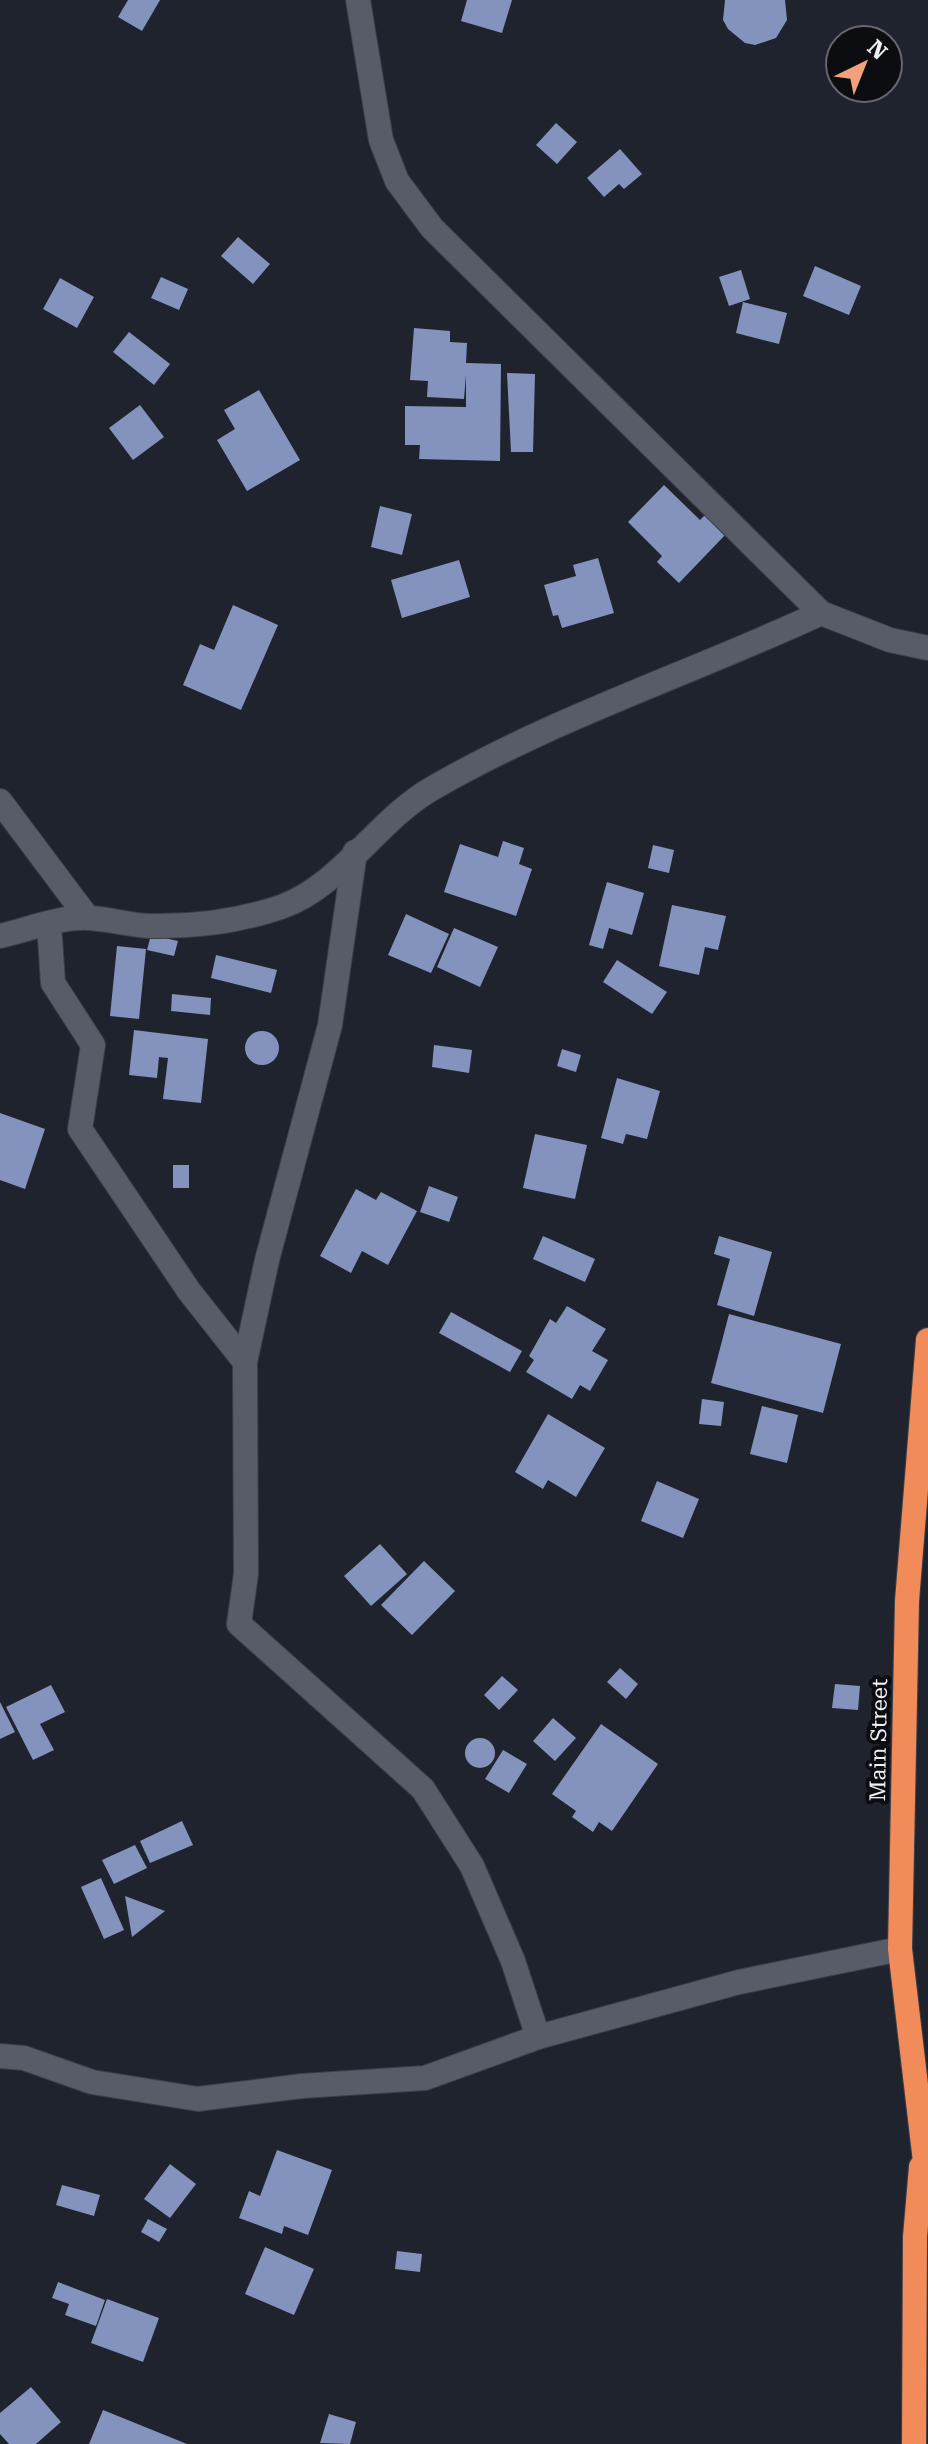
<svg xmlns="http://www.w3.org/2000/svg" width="928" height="2444" font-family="'Roboto Serif',serif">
<rect width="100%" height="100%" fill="#1f232e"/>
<!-- building -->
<g fill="#8393bd">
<path d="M 128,0 L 160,0 L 142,31 L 118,17 Z"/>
<path d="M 467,0 L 512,0 L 502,33 L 461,21 Z"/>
<path d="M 725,0 L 785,0 L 787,20 L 776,38 L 755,45 L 745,43 L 728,29 L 723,20 Z"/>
<path d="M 556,123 L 577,142 L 557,164 L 536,145 Z"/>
<path d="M 620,149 L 642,174 L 624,189 L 619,184 L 604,197 L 587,178 Z"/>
<path d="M 238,237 L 270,264 L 253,284 L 221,256 Z"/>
<path d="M 815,266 L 861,286 L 849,315 L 803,296 Z"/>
<path d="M 741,270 L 750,299 L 729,306 L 719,277 Z"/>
<path d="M 161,277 L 188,289 L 179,310 L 151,298 Z"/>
<path d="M 60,278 L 94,297 L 77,328 L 43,309 Z"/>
<path d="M 743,302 L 787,313 L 779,344 L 736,333 Z"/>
<path d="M 414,328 L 450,331 L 450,342 L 467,343 L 466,363 L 501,364 L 500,461 L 419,459 L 420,445 L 405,445 L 405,406 L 466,407 L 466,375 L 464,399 L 427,397 L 428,381 L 410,380 Z"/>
<path d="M 129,332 L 170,364 L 154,385 L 113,352 Z"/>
<path d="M 507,373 L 535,374 L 533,452 L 511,452 Z"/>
<path d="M 259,390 L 300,460 L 247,491 L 217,440 L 235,429 L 224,410 Z"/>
<path d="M 140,405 L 164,437 L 133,460 L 109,428 Z"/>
<path d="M 664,485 L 700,520 L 708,512 L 728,532 L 679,583 L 657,562 L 662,556 L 628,522 Z"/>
<path d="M 380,506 L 412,514 L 402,555 L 371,547 Z"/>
<path d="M 598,558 L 614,613 L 562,628 L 558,615 L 553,616 L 544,585 L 576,576 L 573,565 Z"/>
<path d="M 459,560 L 470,597 L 402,618 L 391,580 Z"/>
<path d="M 233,605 L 278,625 L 241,710 L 183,685 L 200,644 L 214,650 Z"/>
<path d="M 503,841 L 524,848 L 519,864 L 532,869 L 516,916 L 444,892 L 460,844 L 498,857 Z"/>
<path d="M 653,845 L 674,850 L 669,873 L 648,868 Z"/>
<path d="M 607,882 L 644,893 L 632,935 L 609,928 L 603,949 L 589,945 Z"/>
<path d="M 672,905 L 726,916 L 718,950 L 705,947 L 699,975 L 659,966 Z"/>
<path d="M 406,914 L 449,934 L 431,973 L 388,955 Z"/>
<path d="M 454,928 L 498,947 L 480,987 L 437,967 Z"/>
<path d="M 151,935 L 178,941 L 174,956 L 147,950 Z"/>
<path d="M 117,946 L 146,949 L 139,1019 L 110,1016 Z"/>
<path d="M 216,955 L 277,970 L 271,993 L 211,978 Z"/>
<path d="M 617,960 L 667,992 L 652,1014 L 603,982 Z"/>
<path d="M 172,994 L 211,998 L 210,1015 L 171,1011 Z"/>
<path d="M 134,1030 L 208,1039 L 201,1103 L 163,1099 L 168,1058 L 159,1057 L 157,1078 L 129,1075 Z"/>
<circle cx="262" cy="1048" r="17"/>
<path d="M 434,1045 L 472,1050 L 469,1073 L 432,1067 Z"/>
<path d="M 562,1049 L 581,1055 L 576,1072 L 557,1066 Z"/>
<path d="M 617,1078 L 660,1091 L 647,1139 L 626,1134 L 623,1144 L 601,1138 Z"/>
<path d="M 0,1113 L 45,1129 L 25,1189 L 0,1180 Z"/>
<path d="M 535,1134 L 587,1145 L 575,1199 L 523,1188 Z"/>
<rect x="173" y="1165" width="16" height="23"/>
<path d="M 429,1186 L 458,1197 L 449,1222 L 420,1212 Z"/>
<path d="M 356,1189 L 376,1200 L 381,1192 L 417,1211 L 388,1265 L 362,1251 L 351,1273 L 320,1256 Z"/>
<path d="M 543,1236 L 595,1259 L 585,1282 L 533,1259 Z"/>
<path d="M 719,1236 L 772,1252 L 754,1316 L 717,1305 L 730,1259 L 714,1254 Z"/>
<path d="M 567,1306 L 606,1329 L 592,1351 L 608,1360 L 590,1391 L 580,1385 L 572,1399 L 526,1372 L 534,1360 L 529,1356 L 550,1319 L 556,1323 Z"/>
<path d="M 451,1312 L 522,1351 L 510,1372 L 439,1333 Z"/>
<path d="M 729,1314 L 841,1344 L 823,1413 L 711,1383 Z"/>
<path d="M 702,1399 L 724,1402 L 721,1426 L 699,1424 Z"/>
<path d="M 762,1406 L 798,1415 L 787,1463 L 750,1454 Z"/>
<path d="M 548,1414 L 605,1448 L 576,1497 L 548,1480 L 543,1489 L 515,1472 Z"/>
<path d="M 657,1481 L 699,1499 L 683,1538 L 641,1521 Z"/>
<path d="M 380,1544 L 407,1574 L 371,1606 L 344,1576 Z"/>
<path d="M 424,1561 L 455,1591 L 412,1635 L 381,1605 Z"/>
<path d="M 620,1668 L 638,1684 L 626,1699 L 607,1682 Z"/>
<path d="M 502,1676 L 518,1690 L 499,1710 L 484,1695 Z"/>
<path d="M 835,1684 L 860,1686 L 858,1710 L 832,1708 Z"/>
<path d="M 51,1685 L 65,1712 L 40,1724 L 54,1750 L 33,1760 L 6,1707 Z"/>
<path d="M 0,1702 L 15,1732 L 0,1739 Z"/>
<path d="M 553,1718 L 576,1738 L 555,1761 L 533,1741 Z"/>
<path d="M 601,1724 L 658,1764 L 612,1831 L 599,1822 L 593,1832 L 572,1817 L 576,1811 L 552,1794 Z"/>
<circle cx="480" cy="1753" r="15"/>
<path d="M 503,1750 L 527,1764 L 509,1793 L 485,1779 Z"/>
<path d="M 182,1821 L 193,1845 L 150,1863 L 140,1841 Z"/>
<path d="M 135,1845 L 147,1868 L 114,1884 L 102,1860 Z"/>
<path d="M 101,1878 L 124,1930 L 104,1939 L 81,1887 Z"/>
<path d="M 125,1896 L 165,1911 L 132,1937 Z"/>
<path d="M 277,2150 L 332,2170 L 308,2235 L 284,2226 L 282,2234 L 239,2218 L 249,2191 L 260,2196 Z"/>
<path d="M 170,2164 L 196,2184 L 170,2218 L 144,2199 Z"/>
<path d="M 62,2185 L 100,2195 L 94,2216 L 56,2205 Z"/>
<path d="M 148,2219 L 167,2229 L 159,2242 L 141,2232 Z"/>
<path d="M 265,2247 L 314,2269 L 294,2315 L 245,2294 Z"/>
<path d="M 397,2251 L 422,2254 L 420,2272 L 395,2269 Z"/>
<path d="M 58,2282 L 105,2300 L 96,2326 L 65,2315 L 69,2304 L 52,2298 Z"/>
<path d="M 107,2299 L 159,2318 L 143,2362 L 91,2343 Z"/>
<path d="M 31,2387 L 61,2422 L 36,2444 L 9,2444 L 0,2434 L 0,2413 Z"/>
<path d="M 103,2410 L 187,2444 L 89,2444 Z"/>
<path d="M 329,2414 L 356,2422 L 350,2444 L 320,2443 Z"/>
</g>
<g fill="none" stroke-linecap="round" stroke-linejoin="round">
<defs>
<g id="street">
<path d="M 358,0 L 381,140 L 397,181 L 432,228 L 821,613 L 890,640 L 928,648"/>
<path d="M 0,801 L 87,917"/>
<path d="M 355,852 L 330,1025 L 267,1260 L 245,1362 L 246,1574 L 239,1624 L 423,1789 L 472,1866 L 513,1961 L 538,2037"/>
<path d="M 49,924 L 53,983 L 93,1045 L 80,1129 L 189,1291 L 245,1362"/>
<path d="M 0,936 C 27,930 61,916 89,918 C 109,919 129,925 149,926 C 193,927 240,921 281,907 C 342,885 377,820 433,788 C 556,717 692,673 821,613"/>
<path d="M 0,2056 L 24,2058 L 92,2082 L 198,2099 L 302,2086 L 425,2078 L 538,2037 L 739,1982 L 900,1949"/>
</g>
<g id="highway">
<path d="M 928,1340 L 907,1601 L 900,1949 L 928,2187"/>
<path d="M 914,2444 L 915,2237 L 921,2167"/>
</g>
</defs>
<!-- street casing -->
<use href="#street" stroke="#3b3f48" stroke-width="26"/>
<!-- highway casing -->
<use href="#highway" stroke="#3b3f48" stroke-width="26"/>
<!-- street -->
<use href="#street" stroke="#575c68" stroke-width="24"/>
<!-- highway -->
<use href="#highway" stroke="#f18b5a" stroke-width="24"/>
</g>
<g text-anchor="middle" stroke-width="8" stroke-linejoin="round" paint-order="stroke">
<!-- street labels -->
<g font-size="22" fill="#edf0f7" stroke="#0b0d11">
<text transform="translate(878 1740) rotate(-89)" y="8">Main Street</text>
</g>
</g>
<!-- north arrow -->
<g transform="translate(864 64) rotate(43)"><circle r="38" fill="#0b0d11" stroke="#65686d" stroke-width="2"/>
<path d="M0-6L14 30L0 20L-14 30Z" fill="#f1a17c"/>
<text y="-12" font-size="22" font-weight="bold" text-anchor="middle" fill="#edf0f7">N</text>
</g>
</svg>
